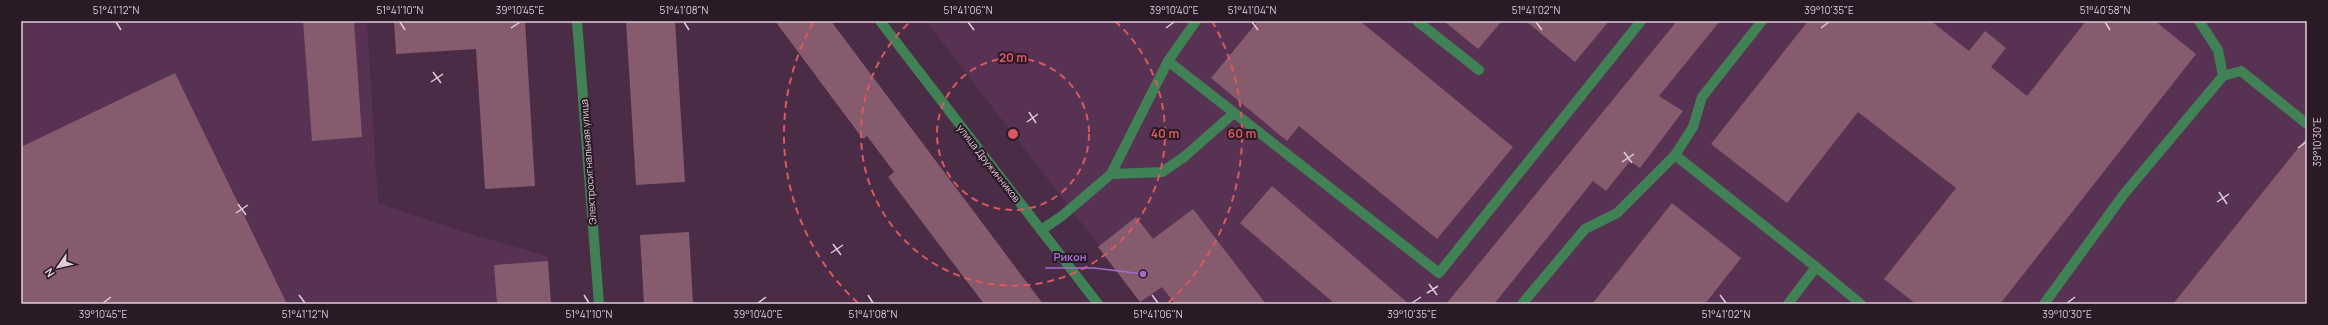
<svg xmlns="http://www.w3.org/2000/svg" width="2328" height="325" font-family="Manrope,sans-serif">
<rect width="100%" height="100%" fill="#4b2c47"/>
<!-- built -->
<g fill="#573252">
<path d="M 21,21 L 367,21 L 378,203 L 464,232 L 547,256 L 551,304 L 21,304 Z"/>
<path d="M 926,21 L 2307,21 L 2307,304 L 1144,304 Z"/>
</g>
<!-- building -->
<g fill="#875b6e">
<path d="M 303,21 L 354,21 L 362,137 L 312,141 Z"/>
<path d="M 394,21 L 525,21 L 535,186 L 485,189 L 476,49 L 396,54 Z"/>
<path d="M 626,21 L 675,21 L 685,182 L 636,185 Z"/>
<path d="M 775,21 L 831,21 L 1043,304 L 984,304 L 888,177 L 894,172 L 867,136 L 863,139 Z"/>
<path d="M 1258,21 L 1360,21 L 1513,147 L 1437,239 L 1299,126 L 1287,141 L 1211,78 Z"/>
<path d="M 1444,21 L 1502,21 L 1478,49 Z"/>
<path d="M 1526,21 L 1609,21 L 1575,62 Z"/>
<path d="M 1677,21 L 1720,21 L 1659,96 L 1683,111 L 1640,168 L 1630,161 L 1606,191 L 1593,181 L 1494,304 L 1446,304 Z"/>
<path d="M 1808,21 L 1931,21 L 1969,51 L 1985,31 L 2006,48 L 1991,67 L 2027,96 L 2086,21 L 2155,21 L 2196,54 L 2000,304 L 1916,304 L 1884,279 L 1956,188 L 1858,112 L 1787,203 L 1711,144 Z"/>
<path d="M 175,73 L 287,304 L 21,304 L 21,147 Z"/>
<path d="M 2307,137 L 2307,304 L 2173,304 Z"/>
<path d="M 1272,186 L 1409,304 L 1335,304 L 1240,223 Z"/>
<path d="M 1672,203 L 1741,258 L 1705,304 L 1592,304 Z"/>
<path d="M 1193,209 L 1266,304 L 1175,304 L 1162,287 L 1140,302 L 1098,247 L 1136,217 L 1153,239 Z"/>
<path d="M 689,232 L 693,304 L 644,304 L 640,235 Z"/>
<path d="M 548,261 L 551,304 L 497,304 L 494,265 Z"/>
</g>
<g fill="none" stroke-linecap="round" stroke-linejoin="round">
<!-- minor -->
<g stroke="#418156" stroke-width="10">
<path d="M 577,21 L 599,304"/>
<path d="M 880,21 L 1098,304"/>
<path d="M 1196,21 L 1168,61 L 1439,273 L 1641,21"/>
<path d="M 1417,21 L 1479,70"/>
<path d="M 2223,76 L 2241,71 L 2307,124"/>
<path d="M 1675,155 L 1816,267"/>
<path d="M 1111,174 L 1162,172 L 1184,157 L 1234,113"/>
<path d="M 1041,230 L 1062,216 L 1111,174 L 1168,61"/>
<path d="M 1522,304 L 1585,229 L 1617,213 L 1675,155 L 1693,127 L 1702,97 L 1762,21"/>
<path d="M 1788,304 L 1816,267 L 1861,304"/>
<path d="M 2044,304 L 2124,194 L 2223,76 L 2218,50 L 2199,21"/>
</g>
</g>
<!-- ticks -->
<path fill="none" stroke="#dfcbdb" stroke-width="1.5" d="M 116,22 L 121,30M 400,22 L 405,30M 684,22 L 689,30M 968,22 L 974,30M 1252,22 L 1258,30M 1536,22 L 1542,30M 2105,22 L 2110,30M 511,28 L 520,22M 1166,28 L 1174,22M 1821,28 L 1829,22M 433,72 L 441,83M 431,82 L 443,74M 1029,112 L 1036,123M 1027,122 L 1038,114M 2298,148 L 2306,142M 1624,152 L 1632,163M 1622,162 L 1634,154M 2219,192 L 2227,204M 2217,202 L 2229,194M 238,204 L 246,215M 236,213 L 248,205M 833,244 L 841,255M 831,253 L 843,245M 1429,284 L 1437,295M 1427,293 L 1438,286M 299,295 L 305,303M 584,295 L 589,303M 868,295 L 873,303M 1152,295 L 1158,303M 1720,295 L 1726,303M 103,303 L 111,297M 758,303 L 766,297M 1412,303 L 1421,297M 2067,303 L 2075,297"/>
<!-- distance rings -->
<g fill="none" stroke="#d9595e" stroke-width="2" stroke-dasharray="7 5">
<circle cx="1013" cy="134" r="76"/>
<path d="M1115 21A152 152 0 1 1 911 21"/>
<path d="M858 303A229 229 0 0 1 814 21M1212 21A229 229 0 0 1 1168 303"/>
</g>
<g text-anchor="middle" stroke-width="4" stroke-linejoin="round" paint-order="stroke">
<!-- street labels -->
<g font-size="10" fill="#dfcbdb" stroke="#291a26">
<text transform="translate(588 162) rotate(-94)" y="4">Электросигнальная улица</text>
<text transform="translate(989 163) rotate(52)" y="4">улица Дружинников</text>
</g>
</g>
<circle cx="1013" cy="134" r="6" fill="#d9595e" stroke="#291a26" stroke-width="2"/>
<g font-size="12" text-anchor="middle" font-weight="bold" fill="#d9595e" stroke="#291a26" stroke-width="4" stroke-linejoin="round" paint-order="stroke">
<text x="1013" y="62">20 m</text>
<text x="1165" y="138">40 m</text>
<text x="1242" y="138">60 m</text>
</g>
<!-- callouts -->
<path fill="none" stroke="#a36cca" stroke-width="1.5" d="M1143 274L1094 268H1045"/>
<circle fill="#a36cca" stroke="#291a26" stroke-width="1.5" cx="1143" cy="274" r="4"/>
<g font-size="11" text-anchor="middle" font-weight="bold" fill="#a36cca" stroke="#291a26" stroke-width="4" stroke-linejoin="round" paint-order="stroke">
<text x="1070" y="261">Рикон</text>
</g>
<!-- border -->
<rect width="2328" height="325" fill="none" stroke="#291a26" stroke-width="44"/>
<!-- north arrow -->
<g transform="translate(58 267) rotate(236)" stroke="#291a26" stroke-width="3" paint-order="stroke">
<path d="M0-3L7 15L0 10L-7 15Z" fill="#dfcbdb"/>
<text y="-6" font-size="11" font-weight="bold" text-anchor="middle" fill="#dfcbdb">N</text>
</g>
<rect x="22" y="22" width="2284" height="281" fill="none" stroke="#dfcbdb" stroke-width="1.5"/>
<g font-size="10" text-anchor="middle" fill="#dfcbdb">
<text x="116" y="14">51°41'12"N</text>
<text x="400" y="14">51°41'10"N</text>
<text x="520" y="14">39°10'45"E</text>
<text x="684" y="14">51°41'08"N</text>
<text x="968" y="14">51°41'06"N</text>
<text x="1174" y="14">39°10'40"E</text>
<text x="1252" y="14">51°41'04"N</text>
<text x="1536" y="14">51°41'02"N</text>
<text x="1829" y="14">39°10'35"E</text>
<text x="2105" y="14">51°40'58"N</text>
<text transform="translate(2317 142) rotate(-90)" y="4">39°10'30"E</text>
<text x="103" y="318">39°10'45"E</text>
<text x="305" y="318">51°41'12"N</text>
<text x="589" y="318">51°41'10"N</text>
<text x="758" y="318">39°10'40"E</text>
<text x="873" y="318">51°41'08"N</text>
<text x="1158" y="318">51°41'06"N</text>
<text x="1412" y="318">39°10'35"E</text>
<text x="1726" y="318">51°41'02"N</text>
<text x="2067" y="318">39°10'30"E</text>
</g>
</svg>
